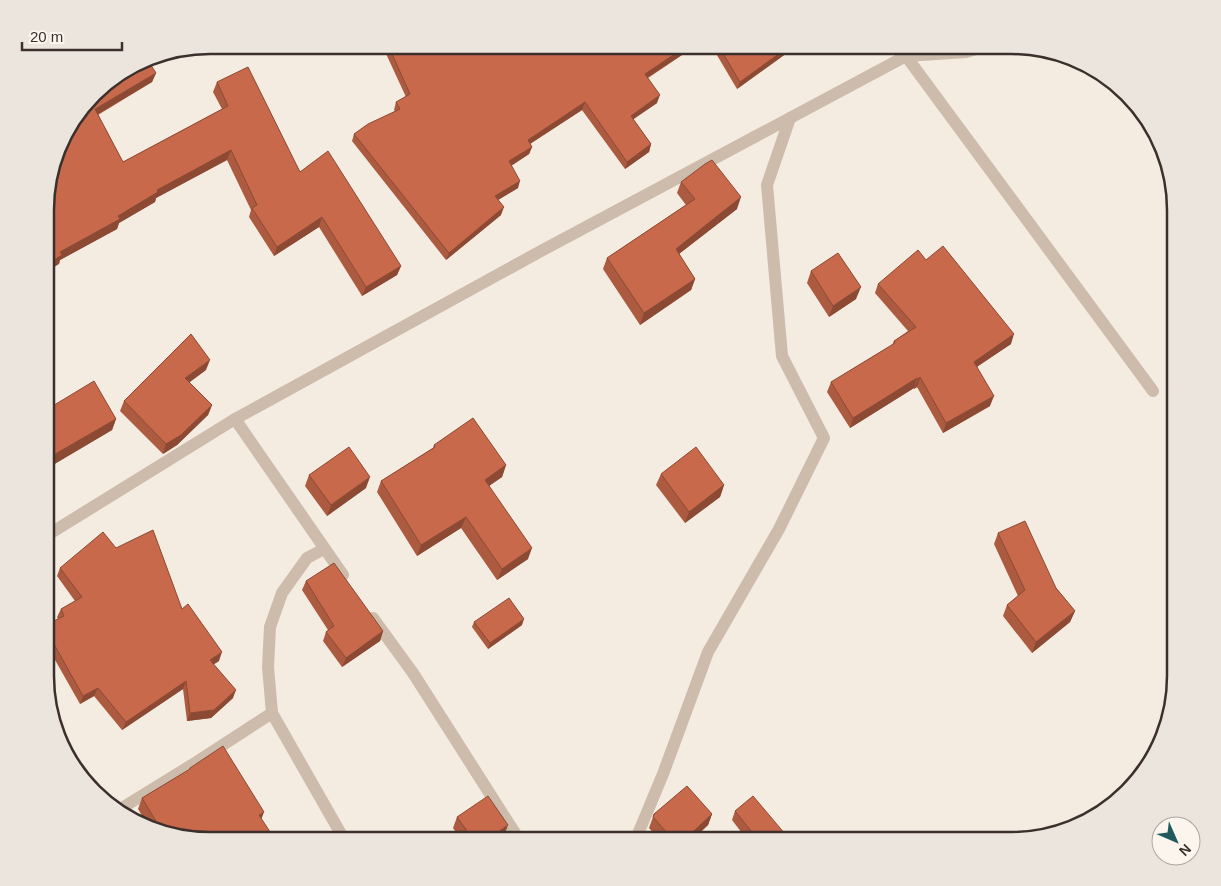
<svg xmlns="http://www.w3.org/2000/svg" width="1221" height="886" font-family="Arial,sans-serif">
<rect width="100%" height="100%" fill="#f4ebe1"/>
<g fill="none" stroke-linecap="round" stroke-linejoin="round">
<!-- minor -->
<g stroke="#cdbbac" stroke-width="12">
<path d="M 892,45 L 906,56 L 1153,391"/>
<path d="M 235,419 L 343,575"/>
<path d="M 46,536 L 235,419 L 541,251 L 906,56 L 966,52 L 989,45"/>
<path d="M 373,618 L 413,673 L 520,841"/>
<path d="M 272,713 L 268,667 L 270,627 L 282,593 L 307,558 L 324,549"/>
<path d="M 117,811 L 195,763 L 272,713 L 345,841"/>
<path d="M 635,841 L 663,774 L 708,652 L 779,529 L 824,438 L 782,356 L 767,185 L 790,118"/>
</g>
</g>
<!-- wall -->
<g fill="#ac5a40">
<path d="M 382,45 L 697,45 L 648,78 L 657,103 L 633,119 L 651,144 L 649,152 L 625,169 L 582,110 L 530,144 L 532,147 L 529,154 L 511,166 L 518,188 L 498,200 L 501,215 L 446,260 L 352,141 L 354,134 L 395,111 L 394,110 L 396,102 L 406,97 Z"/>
<path d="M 711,45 L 798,45 L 737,89 Z"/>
<path d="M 156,73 L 152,82 L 98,115 L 123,162 L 222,109 L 213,92 L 217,82 L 300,172 L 401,266 L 397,275 L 362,296 L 319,227 L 274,256 L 249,217 L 251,210 L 227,160 L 156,198 L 155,202 L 119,223 L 117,229 L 60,260 L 59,264 L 67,127 Z"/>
<path d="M 681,182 L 737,209 L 679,254 L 695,279 L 691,290 L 640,325 L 603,269 L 607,258 L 686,205 L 677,193 Z"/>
<path d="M 926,260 L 1011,344 L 977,367 L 990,406 L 943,433 L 917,387 L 914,389 L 914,388 L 850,428 L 827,392 L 831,382 L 892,345 L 894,341 L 908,331 L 875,293 L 878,284 Z"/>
<path d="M 811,271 L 856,299 L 829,317 L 807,283 Z"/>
<path d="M 206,370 L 189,382 L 212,405 L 208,415 L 177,445 L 163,454 L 120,411 L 124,401 Z"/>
<path d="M 46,410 L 116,419 L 112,430 L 46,469 Z"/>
<path d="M 434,445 L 506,465 L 502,477 L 489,486 L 528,559 L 497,580 L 461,528 L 417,556 L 377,492 L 381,481 L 433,448 Z"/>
<path d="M 661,474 L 724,485 L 720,497 L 685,523 L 656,485 Z"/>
<path d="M 309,475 L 366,488 L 327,516 L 305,486 Z"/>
<path d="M 998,533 L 1056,588 L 1075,611 L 1070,622 L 1032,653 L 1003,616 L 1007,605 L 1018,596 L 994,544 Z"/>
<path d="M 116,548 L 182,609 L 219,661 L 213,664 L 233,698 L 211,718 L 187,721 L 183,689 L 122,730 L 94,696 L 80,704 L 46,644 L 46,625 L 58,619 L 57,617 L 61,609 L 75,601 L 57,576 L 60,568 Z"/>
<path d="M 306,581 L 383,631 L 380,641 L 342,667 L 323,641 L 326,632 L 328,630 L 302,590 Z"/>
<path d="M 474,622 L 522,625 L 488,649 L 472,627 Z"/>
<path d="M 190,768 L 261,819 L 199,841 L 156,832 L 150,829 L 138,809 L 142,798 L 189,770 Z"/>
<path d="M 735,811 L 791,841 L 748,841 L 732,820 Z"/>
<path d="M 654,814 L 712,814 L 708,825 L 691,841 L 660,841 L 649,828 Z"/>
<path d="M 457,817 L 504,836 L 498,841 L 462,841 L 453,828 Z"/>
</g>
<!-- shaded-wall -->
<g fill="#8c4a34">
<path d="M 688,45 L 697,45 L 642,81 L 645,74 Z"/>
<path d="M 791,45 L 798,45 L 737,89 L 740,82 Z"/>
<path d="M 156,73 L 152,82 L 91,118 L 95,109 Z"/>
<path d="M 660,95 L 657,103 L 628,123 L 631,116 Z"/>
<path d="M 585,102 L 582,110 L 525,147 L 528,140 Z"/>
<path d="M 651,144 L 649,152 L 625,169 L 627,162 Z"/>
<path d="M 532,147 L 529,154 L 506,169 L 509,161 Z"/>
<path d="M 231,150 L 227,160 L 156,198 L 155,202 L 119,223 L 117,229 L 60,260 L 59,264 L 46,272 L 46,265 L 60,252 L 118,216 L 157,190 Z"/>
<path d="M 520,181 L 518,188 L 493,203 L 495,196 Z"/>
<path d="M 741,197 L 737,209 L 671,260 L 676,249 Z"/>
<path d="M 504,207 L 501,215 L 446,260 L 449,253 Z"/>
<path d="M 322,217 L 319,227 L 274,256 L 277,247 Z"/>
<path d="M 401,266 L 397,275 L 362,296 L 366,287 Z"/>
<path d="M 695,279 L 691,290 L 640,325 L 644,313 Z"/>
<path d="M 861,287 L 856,299 L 829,317 L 833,306 Z"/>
<path d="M 1014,334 L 1011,344 L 970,371 L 974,362 Z"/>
<path d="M 210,360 L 206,370 L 182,388 L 185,378 Z"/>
<path d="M 920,377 L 917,387 L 914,389 L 918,379 Z"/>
<path d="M 917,378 L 914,388 L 850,428 L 853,418 Z"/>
<path d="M 994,396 L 990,406 L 943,433 L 946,423 Z"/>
<path d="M 212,405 L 208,415 L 177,445 L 163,454 L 166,444 Z"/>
<path d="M 116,419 L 112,430 L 46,469 L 50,457 Z"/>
<path d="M 506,465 L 502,477 L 480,492 L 485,480 Z"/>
<path d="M 370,477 L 366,488 L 327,516 L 331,505 Z"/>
<path d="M 724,485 L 720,497 L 685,523 L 689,512 Z"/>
<path d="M 466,517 L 461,528 L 417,556 L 421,545 Z"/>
<path d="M 532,548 L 528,559 L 497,580 L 502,569 Z"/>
<path d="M 1075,611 L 1070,622 L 1032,653 L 1036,642 Z"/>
<path d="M 524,619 L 522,625 L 488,649 L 490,643 Z"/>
<path d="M 383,631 L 380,641 L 342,667 L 346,658 Z"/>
<path d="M 222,652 L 219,661 L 207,669 L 210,660 Z"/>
<path d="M 186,681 L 183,689 L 122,730 L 126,722 Z"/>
<path d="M 98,688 L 94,696 L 80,704 L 83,696 Z"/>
<path d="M 236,690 L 233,698 L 211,718 L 187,721 L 190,713 Z"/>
<path d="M 264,812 L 260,823 L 259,815 Z"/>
<path d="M 712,814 L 708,825 L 691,841 L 683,841 Z"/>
<path d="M 508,825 L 504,836 L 498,841 L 485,841 Z"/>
</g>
<!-- building -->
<g fill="#c8694b" stroke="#8c4a34">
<path d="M 388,45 L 688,45 L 645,74 L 660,95 L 631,116 L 651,144 L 627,162 L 585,102 L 528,140 L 532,147 L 509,161 L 520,181 L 495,196 L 504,207 L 449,253 L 354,134 L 368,124 L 400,109 L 396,102 L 410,94 Z"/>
<path d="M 718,45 L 791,45 L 740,82 Z"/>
<path d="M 147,59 L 156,73 L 95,109 L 123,162 L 228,106 L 217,82 L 248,67 L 300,172 L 328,151 L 401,266 L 366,287 L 322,217 L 277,247 L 252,208 L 257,205 L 231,150 L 157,190 L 158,192 L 118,216 L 120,219 L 60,252 L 62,255 L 46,265 L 46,188 L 67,127 L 101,86 Z"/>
<path d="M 712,160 L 741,197 L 676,249 L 695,279 L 644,313 L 607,258 L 695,199 L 681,182 L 705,164 Z"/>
<path d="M 943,246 L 1014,334 L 974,362 L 994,396 L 946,423 L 920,377 L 918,379 L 917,378 L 853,418 L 831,382 L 895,343 L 894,341 L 916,327 L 878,284 L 918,250 L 926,260 Z"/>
<path d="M 838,253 L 861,287 L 833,306 L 811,271 Z"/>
<path d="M 191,334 L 210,360 L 185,378 L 212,405 L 181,435 L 166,444 L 124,401 Z"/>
<path d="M 94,381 L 116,419 L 50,457 L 46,450 L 46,410 Z"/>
<path d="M 473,418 L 506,465 L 485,480 L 532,548 L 502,569 L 466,517 L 421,545 L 381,481 L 435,447 L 434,445 Z"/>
<path d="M 349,447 L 370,477 L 331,505 L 309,475 Z"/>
<path d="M 696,447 L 724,485 L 689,512 L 661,474 Z"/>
<path d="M 1025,521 L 1056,588 L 1075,611 L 1036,642 L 1007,605 L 1025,590 L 998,533 Z"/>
<path d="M 153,530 L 182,609 L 188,604 L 222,652 L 210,660 L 236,690 L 214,710 L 190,713 L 186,681 L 126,722 L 98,688 L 83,696 L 46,630 L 46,625 L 64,616 L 61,609 L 82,597 L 60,568 L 103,532 L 116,548 Z"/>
<path d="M 334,563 L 383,631 L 346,658 L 326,632 L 334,626 L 306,581 Z"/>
<path d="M 509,598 L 524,619 L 490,643 L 474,622 Z"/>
<path d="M 223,746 L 264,812 L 259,815 L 276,841 L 199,841 L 163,833 L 142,798 L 190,769 L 190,768 Z"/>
<path d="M 687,786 L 712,814 L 683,841 L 674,841 L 653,817 L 654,814 Z"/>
<path d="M 488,796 L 508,825 L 485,841 L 474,841 L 457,817 Z"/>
<path d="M 753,796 L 791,841 L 759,841 L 735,811 Z"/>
</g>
<!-- crop -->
<path d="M0 0H1221V886H0ZM210 54H1011A156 156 0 0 1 1167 210V676A156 156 0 0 1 1011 832H210A156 156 0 0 1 54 676V210A156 156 0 0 1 210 54Z" fill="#ece5de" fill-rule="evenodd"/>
<path fill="none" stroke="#3b302b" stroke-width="2.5" d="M210 54H1011A156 156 0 0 1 1167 210V676A156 156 0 0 1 1011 832H210A156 156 0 0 1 54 676V210A156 156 0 0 1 210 54Z"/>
<!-- north arrow -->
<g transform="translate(1176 841) rotate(135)"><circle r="24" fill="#fbf5ee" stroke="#aea6a0"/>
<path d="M0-4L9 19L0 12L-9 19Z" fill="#1f5a5e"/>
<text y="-8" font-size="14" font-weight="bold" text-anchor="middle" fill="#3b302b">N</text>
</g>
<!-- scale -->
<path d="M22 42v8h100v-8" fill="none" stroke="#3b302b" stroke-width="2.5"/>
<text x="30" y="42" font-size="15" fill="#3b302b" stroke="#fbf5ee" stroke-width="4" paint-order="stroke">20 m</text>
</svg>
